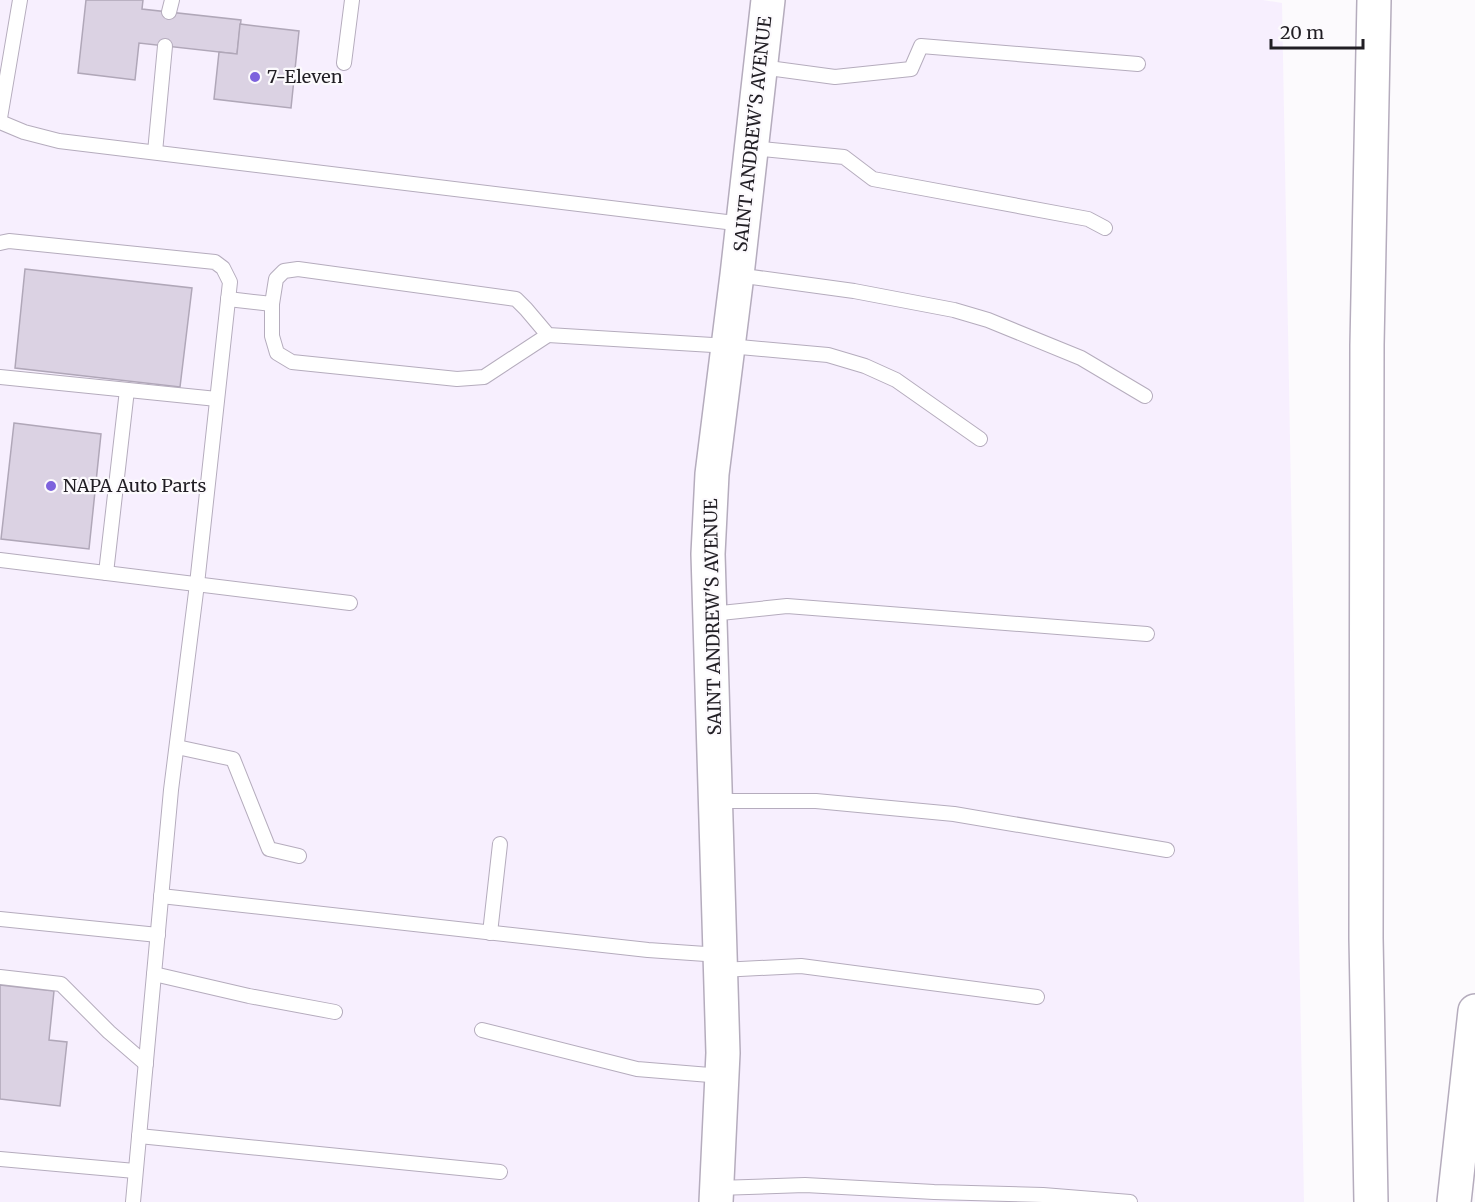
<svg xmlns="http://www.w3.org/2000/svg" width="1475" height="1202" font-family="Merriweather,serif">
<rect width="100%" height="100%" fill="#fcfafd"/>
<!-- built -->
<path fill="#f7effe" d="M 0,0 L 1263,0 L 1282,3 L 1304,1202 L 0,1202 Z"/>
<!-- building -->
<g fill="#dbd2e3" stroke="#b0a7b8" stroke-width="1.5">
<path d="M 86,0 L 143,0 L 142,9 L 241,20 L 237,54 L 139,43 L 135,80 L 78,73 Z"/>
<path d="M 240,24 L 299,31 L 291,108 L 214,99 L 219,52 L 237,54 Z"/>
<path d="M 25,269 L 192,288 L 180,387 L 15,368 Z"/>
<path d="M 14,423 L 101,434 L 89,549 L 1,539 Z"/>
<path d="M 0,985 L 54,991 L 49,1040 L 67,1042 L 60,1106 L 0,1099 Z"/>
</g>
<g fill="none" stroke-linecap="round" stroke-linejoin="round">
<defs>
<g id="service">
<path d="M 169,12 L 172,0"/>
<path d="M 344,63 L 352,0"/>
<path d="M 761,67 L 835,77 L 911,69 L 921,46 L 1138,64"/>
<path d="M 0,118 L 20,0"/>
<path d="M 0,122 L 24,132 L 59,141 L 743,224"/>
<path d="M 752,148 L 844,157 L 873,179 L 1088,219 L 1105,228"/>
<path d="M 155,152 L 165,46"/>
<path d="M 0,243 L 9,241 L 215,262 L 223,268 L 230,282 L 197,584 L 171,790 L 133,1202"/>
<path d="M 737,275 L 854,291 L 954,310 L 988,320 L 1081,358 L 1145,396"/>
<path d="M 228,299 L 272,304 L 276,279 L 284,271 L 298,269 L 516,299 L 526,309 L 548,335 L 729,346 L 828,355 L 865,366 L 896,380 L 980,439"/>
<path d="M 272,304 L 272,336 L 277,353 L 292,362 L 457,379 L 484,377 L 548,335"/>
<path d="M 0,377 L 217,399"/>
<path d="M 0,560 L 350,603"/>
<path d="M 106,573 L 127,390"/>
<path d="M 711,614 L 787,606 L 1147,634"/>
<path d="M 177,747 L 233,759 L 269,849 L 299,856"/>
<path d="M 716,801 L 816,801 L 954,814 L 1167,850"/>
<path d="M 161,896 L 648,950 L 720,955"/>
<path d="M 0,919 L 158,935"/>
<path d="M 490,933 L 500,844"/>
<path d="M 721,970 L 801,966 L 1037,997"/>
<path d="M 154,974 L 249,996 L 335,1012"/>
<path d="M 0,977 L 61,984 L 109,1032 L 146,1064"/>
<path d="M 482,1030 L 637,1069 L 722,1076"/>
<path d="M 139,1136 L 500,1172"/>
<path d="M 0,1159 L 135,1171"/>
<path d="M 717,1188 L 805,1185 L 934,1192 L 1043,1195 L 1130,1202"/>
</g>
<path id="tertiary" d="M 716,1202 L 723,1053 L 708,554 L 712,474 L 737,275 L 768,0"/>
<g id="motorway">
<path d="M 1371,1202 L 1366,938 L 1367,345 L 1374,0"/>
<path d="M 1454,1202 L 1475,1011"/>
</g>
</defs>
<!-- service casing -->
<use href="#service" stroke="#b5acbd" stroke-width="16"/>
<!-- tertiary casing -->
<use href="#tertiary" stroke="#b5acbd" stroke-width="36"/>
<!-- motorway casing -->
<use href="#motorway" stroke="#b5acbd" stroke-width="36"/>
<!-- service -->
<use href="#service" stroke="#fff" stroke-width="14"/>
<!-- tertiary -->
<use href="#tertiary" stroke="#fff" stroke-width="33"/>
<!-- motorway -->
<use href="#motorway" stroke="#fff" stroke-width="33"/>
</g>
<!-- markers -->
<g fill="#7d62dd" stroke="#fcfafd" stroke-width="2">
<circle cx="255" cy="77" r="6"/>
<circle cx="51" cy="486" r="6"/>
</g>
<g text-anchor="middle" stroke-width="4.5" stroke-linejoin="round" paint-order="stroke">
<!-- poi labels -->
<g font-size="18" fill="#211e24" stroke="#fcfafd" text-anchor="start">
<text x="267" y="83">7-Eleven</text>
<text x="63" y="492">NAPA Auto Parts</text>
</g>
<!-- street labels -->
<g font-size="18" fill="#211e24" stroke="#fcfafd">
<text transform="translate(753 134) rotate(-84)" y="6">SAINT ANDREW'S AVENUE</text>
<text transform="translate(713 617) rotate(-91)" y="6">SAINT ANDREW'S AVENUE</text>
</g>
</g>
<!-- scale -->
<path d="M1271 39v9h92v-9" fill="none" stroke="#211e24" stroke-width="3"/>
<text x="1280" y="39" font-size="18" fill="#211e24" stroke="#fcfafd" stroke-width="4.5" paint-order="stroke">20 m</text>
</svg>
